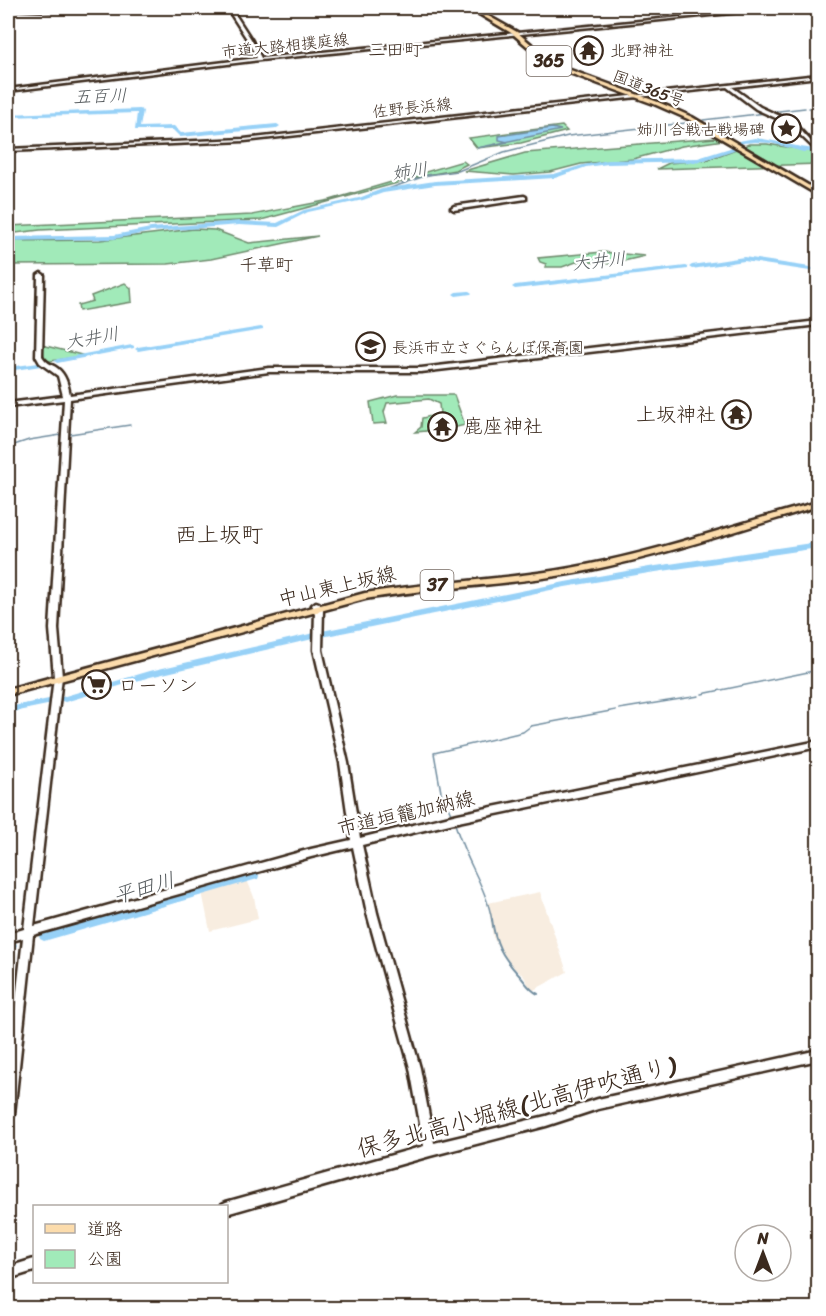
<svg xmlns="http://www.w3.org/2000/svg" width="826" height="1316" font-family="Sriracha,'Klee One',sans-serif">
<rect width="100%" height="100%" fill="#fff"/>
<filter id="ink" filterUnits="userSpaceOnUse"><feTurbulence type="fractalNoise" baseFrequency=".0167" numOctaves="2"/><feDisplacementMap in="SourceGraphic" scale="12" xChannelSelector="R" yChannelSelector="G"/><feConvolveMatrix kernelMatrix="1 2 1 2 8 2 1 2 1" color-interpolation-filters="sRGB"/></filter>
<g filter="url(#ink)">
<!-- built -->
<g fill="#f8ede0">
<path d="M 247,880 L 254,897 L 258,919 L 210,931 L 202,892 Z"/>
<path d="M 540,892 L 567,972 L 532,991 L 523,975 L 515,969 L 501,952 L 493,937 L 488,903 Z"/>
</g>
<!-- green -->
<g fill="#a1eab9" stroke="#6e8a6c" stroke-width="1.5">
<path d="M 562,126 L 567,131 L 521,143 L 477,148 L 469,138 Z"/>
<path d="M 716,138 L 724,140 L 682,146 L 633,159 L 581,164 L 550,172 L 514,175 L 464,171 L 525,153 Z"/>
<path d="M 749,144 L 767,144 L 818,152 L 818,164 L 657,169 L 669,163 L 707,160 Z"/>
<path d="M 463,161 L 467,164 L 455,170 L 427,175 L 261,220 L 40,230 L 8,234 L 8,226 L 252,215 L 330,200 Z"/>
<path d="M 194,229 L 215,230 L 249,243 L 318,236 L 211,259 L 168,264 L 8,265 L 8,241 L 100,240 Z"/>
<path d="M 603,252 L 645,256 L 611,264 L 579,261 L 562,267 L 545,267 L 546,264 L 540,262 L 538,258 Z"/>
<path d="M 125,283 L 131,288 L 132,302 L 79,311 L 78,305 L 93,301 L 91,296 Z"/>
<path d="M 42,345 L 82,355 L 82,356 L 45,362 Z"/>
<path d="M 397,395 L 454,395 L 465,425 L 453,428 L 449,421 L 436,423 L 437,430 L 415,432 L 421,427 L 422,418 L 440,414 L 439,404 L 429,399 L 387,403 L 384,412 L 387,423 L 373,424 L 370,402 Z"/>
</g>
<!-- water -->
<path fill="#97d1f7" stroke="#728ea0" stroke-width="1.5" d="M 552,128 L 561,130 L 477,148 L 508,142 L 499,140 L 499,136 Z"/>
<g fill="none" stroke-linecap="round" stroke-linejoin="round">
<!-- stream-far1 -->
<g stroke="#728ea0" stroke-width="1.5">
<path d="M 809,108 L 818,106"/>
<path d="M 770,112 L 805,108"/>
<path d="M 732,117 L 766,113"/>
<path d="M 703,120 L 729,117"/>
<path d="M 382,191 L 428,175 L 458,171 L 504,152 L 568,136 L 686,123"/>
<path d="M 70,434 L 130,425"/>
<path d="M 8,447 L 29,440 L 61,435"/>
<path d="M 702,694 L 818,670"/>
<path d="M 619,709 L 699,696"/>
<path d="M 451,814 L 441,792 L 434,753 L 523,732 L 531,726 L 616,710"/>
<path d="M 455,823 C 463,857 487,887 492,921"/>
</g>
<!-- stream -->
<path stroke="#728ea0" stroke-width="2" d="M 492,919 C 495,944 502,956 518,974 C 526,982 528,989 538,994"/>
<!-- river -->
<g fill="#97d1f7" fill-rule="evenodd">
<path d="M 140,109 L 143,111 L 140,127 L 174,126 L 181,133 L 277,124 L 280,126 L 277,128 L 180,137 L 173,130 L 135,130 L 137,113 L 8,117 L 8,114 Z"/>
<path d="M 755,138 C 777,140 796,148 818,149 L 818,152 L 803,152 L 771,143 L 755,142 L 743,143 L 734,150 L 699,162 L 608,164 L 586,167 L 555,178 L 435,185 L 383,193 L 363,200 L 308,212 L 278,227 L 239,225 L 151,232 L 114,239 L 8,241 L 8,237 L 114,235 L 151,228 L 239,221 L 277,223 L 304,210 L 359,198 L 382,189 L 435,181 L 554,174 L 583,165 L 608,160 L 698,158 L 730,148 L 739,141 Z"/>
<path d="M 744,257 L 810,267 L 813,269 L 810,271 L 744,261 L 692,269 L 689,267 L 692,265 Z"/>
<path d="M 686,266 L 688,267 L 688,269 L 515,289 L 512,287 L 515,285 Z"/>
<path d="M 469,291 L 472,293 L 471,294 L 456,296 L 453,294 L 456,292 Z"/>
<path d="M 261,327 L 263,328 L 263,330 L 138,351 L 135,349 L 138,347 Z"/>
<path d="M 132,345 L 134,346 L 134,348 L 57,363 L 54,361 L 57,359 Z"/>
<path d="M 39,363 L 42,365 L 41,366 L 8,371 L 8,367 Z"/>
<path d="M 818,542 L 818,548 L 649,573 L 565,587 L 322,637 L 318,634 L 322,631 L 565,582 L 649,567 Z"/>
<path d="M 314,633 L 317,634 L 318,636 L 317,638 L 150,677 L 65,702 L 62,701 L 60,699 L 62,697 L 150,671 Z"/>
<path d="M 49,699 L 52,700 L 54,702 L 52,704 L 8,713 L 8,707 Z"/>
<path d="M 254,872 L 258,873 L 259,876 L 258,879 L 254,880 L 44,941 L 40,939 L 39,936 L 40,933 L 44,931 Z"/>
<path d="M 11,940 L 15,942 L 17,945 L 15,948 L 8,951 L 8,941 Z"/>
</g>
<defs>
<g id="secondary">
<path d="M 8,8 L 56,9 L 58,10 L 56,11 L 8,9 Z"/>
<path d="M 227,8 L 231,8 L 251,39 L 261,58 L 773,8 L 782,8 L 260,60 L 8,91 L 8,89 L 257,58 L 247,39 Z"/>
<path d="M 818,75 L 818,77 L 732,87 L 760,107 L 793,122 L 818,149 L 818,152 L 789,124 L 756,109 L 727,87 L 244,141 L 8,151 L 8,149 L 244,139 Z"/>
<path d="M 524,196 L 526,197 L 526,199 L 454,210 L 451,208 L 454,206 Z"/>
<path d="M 41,273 L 44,275 L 42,356 C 46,363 51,364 57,368 C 66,375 68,385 70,395 L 269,368 L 421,368 L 818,321 L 818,325 L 421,372 L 269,372 L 70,399 L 58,629 L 62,677 L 34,926 L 311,849 L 351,840 L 340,763 L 314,650 L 315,610 L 312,605 L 316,602 L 319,603 L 323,610 L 322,650 L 348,763 L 360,838 L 458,814 L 818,741 L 818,747 L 458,822 L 362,845 L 377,913 L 420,1068 L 434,1143 L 546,1116 L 598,1099 L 818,1050 L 818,1060 L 598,1109 L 546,1126 L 430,1156 L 226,1214 L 226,1206 L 221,1206 L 222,1204 L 226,1202 L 424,1146 L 410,1068 L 367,913 L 353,847 L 311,857 L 33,935 L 14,1114 L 12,1118 L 8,1119 L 8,1071 L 23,938 L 8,942 L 8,934 L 24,929 L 54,677 L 50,629 L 64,400 L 8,407 L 8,403 L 63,396 L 58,376 L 40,363 L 36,356 L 38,275 Z"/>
<path d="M 34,1259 L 34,1271 L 8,1279 L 8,1267 Z"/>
</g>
<path id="primary" d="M 818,502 L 818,506 C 742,529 665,555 586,571 C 513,585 438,587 365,599 L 8,695 L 8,689 L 365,593 C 438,581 513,580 586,565 C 665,550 741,522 818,502 Z"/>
<path id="highway" d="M 469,8 L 474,8 L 517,32 L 545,56 L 565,68 L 658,102 L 692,117 L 818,191 L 818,195 L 688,119 L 654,104 L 561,70 L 541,58 L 513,34 Z"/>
</defs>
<!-- secondary casing -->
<use href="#secondary" stroke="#3b2a1e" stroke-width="5"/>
<!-- primary casing -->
<use href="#primary" stroke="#3b2a1e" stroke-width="5"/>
<!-- highway casing -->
<use href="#highway" stroke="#3b2a1e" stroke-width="5"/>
<!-- secondary -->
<use href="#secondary" fill="#fff" fill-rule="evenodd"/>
<!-- primary -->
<use href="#primary" fill="#fcdcac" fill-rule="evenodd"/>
<!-- highway -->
<use href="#highway" fill="#fcdcac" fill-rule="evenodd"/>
</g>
</g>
<!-- icons -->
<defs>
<symbol id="temple-ring" viewBox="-11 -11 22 22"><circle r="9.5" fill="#fff" stroke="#3b2a1e" stroke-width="1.5"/><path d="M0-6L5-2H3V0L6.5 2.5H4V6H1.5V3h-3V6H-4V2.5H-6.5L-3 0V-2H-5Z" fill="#3b2a1e"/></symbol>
<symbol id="sight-ring" viewBox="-11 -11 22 22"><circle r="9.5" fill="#fff" stroke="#3b2a1e" stroke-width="1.5"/><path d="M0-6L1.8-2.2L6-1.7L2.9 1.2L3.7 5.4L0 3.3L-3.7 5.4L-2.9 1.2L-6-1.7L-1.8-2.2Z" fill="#3b2a1e"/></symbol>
<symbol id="school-ring" viewBox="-11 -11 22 22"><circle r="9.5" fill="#fff" stroke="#3b2a1e" stroke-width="1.5"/><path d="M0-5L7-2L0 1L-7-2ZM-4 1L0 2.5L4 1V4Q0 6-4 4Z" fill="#3b2a1e"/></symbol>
<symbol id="supermarket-ring" viewBox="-11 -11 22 22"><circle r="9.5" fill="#fff" stroke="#3b2a1e" stroke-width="1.5"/><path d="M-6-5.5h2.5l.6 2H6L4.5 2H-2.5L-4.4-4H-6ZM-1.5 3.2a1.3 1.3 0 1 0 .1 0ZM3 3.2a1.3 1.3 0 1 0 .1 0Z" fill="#3b2a1e"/></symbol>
</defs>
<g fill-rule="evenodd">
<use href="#temple-ring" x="572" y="34" width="33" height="33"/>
<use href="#sight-ring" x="770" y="112" width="33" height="33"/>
<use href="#school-ring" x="354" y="330" width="33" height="33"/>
<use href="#temple-ring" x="720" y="398" width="33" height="33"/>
<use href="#temple-ring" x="426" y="410" width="33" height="33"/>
<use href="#supermarket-ring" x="80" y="668" width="33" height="33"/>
</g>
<g text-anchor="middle" stroke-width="4.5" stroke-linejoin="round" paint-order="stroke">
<!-- far-street labels -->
<g font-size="16" fill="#3b2a1e" stroke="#fff">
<text transform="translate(285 45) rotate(-6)" y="6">市道大路相撲庭線</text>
<text transform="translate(649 88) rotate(21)" y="6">国道365号</text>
<text transform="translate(412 107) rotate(-6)" y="6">佐野長浜線</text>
</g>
<!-- far-poi labels -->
<g font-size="16" fill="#3b2a1e" stroke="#fff" text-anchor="start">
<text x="610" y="56">北野神社</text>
<text x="765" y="135" text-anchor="end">姉川合戦古戦場碑</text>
<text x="392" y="353">長浜市立さぐらんぼ保育園</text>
</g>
<!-- far-quarter labels -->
<g font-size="18" fill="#3b2a1e" stroke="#fff">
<text x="395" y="56">三田町</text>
<text x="266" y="271">千草町</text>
</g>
<!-- shield labels -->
<g fill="#fff" stroke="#766a62" stroke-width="1.5">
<rect x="526.5" y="46" width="45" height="30" rx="4.5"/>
<rect x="420.5" y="570" width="33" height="30" rx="4.5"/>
</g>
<g font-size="18" font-weight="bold" fill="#3b2a1e">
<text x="549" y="67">365</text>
<text x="437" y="591">37</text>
</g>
<!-- far-water labels -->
<g font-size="18" font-style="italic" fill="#575c5f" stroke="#fff">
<text transform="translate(100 96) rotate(-2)" y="6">五百川</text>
<text transform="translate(410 171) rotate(-8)" y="6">姉川</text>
<text transform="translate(599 261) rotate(-6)" y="6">大井川</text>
<text transform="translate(92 338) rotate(-10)" y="6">大井川</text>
</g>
<!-- poi labels -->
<g font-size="20" fill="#3b2a1e" stroke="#fff" text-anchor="start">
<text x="716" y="421" text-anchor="end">上坂神社</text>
<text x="463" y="433">鹿座神社</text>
<text x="118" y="692">ローソン</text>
</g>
<!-- street labels -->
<g font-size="20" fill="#3b2a1e" stroke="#fff">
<text transform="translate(337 586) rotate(-13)" y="7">中山東上坂線</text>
<text transform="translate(406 813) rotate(-13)" y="7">市道垣籠加納線</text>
</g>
<!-- water labels -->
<g font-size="21" font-style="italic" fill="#575c5f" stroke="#fff">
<text transform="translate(144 888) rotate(-16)" y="7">平田川</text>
</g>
<!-- quarter labels -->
<g font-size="22" fill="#3b2a1e" stroke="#fff">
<text x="219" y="542">西上坂町</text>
</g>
<!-- near-street labels -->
<g font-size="24" fill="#3b2a1e" stroke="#fff">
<text transform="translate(516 1107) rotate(-15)" y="8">保多北高小堀線(北高伊吹通り)</text>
</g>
</g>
<!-- margin -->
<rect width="826" height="1316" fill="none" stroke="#fff" stroke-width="30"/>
<rect x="15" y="15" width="796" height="1286" fill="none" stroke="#3b2a1e" stroke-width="2" filter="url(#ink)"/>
<!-- legend -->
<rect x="33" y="1205" width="195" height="78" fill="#ffffff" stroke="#b1aaa5" stroke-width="1.5"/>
<rect x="45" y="1224" width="30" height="9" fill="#fcdcac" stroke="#b1aaa5" stroke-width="1.5"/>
<text x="87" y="1235" font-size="18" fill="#3b2a1e">道路</text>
<rect x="45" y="1250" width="30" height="18" fill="#a1eab9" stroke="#b1aaa5" stroke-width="1.5"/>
<text x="87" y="1265" font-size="18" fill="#3b2a1e">公園</text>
<!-- north arrow -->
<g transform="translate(763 1253)"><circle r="28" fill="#ffffff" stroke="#b1aaa5" stroke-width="1.5"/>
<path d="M0-4.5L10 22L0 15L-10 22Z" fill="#3b2a1e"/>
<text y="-9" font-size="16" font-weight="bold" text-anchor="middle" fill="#3b2a1e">N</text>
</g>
</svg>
